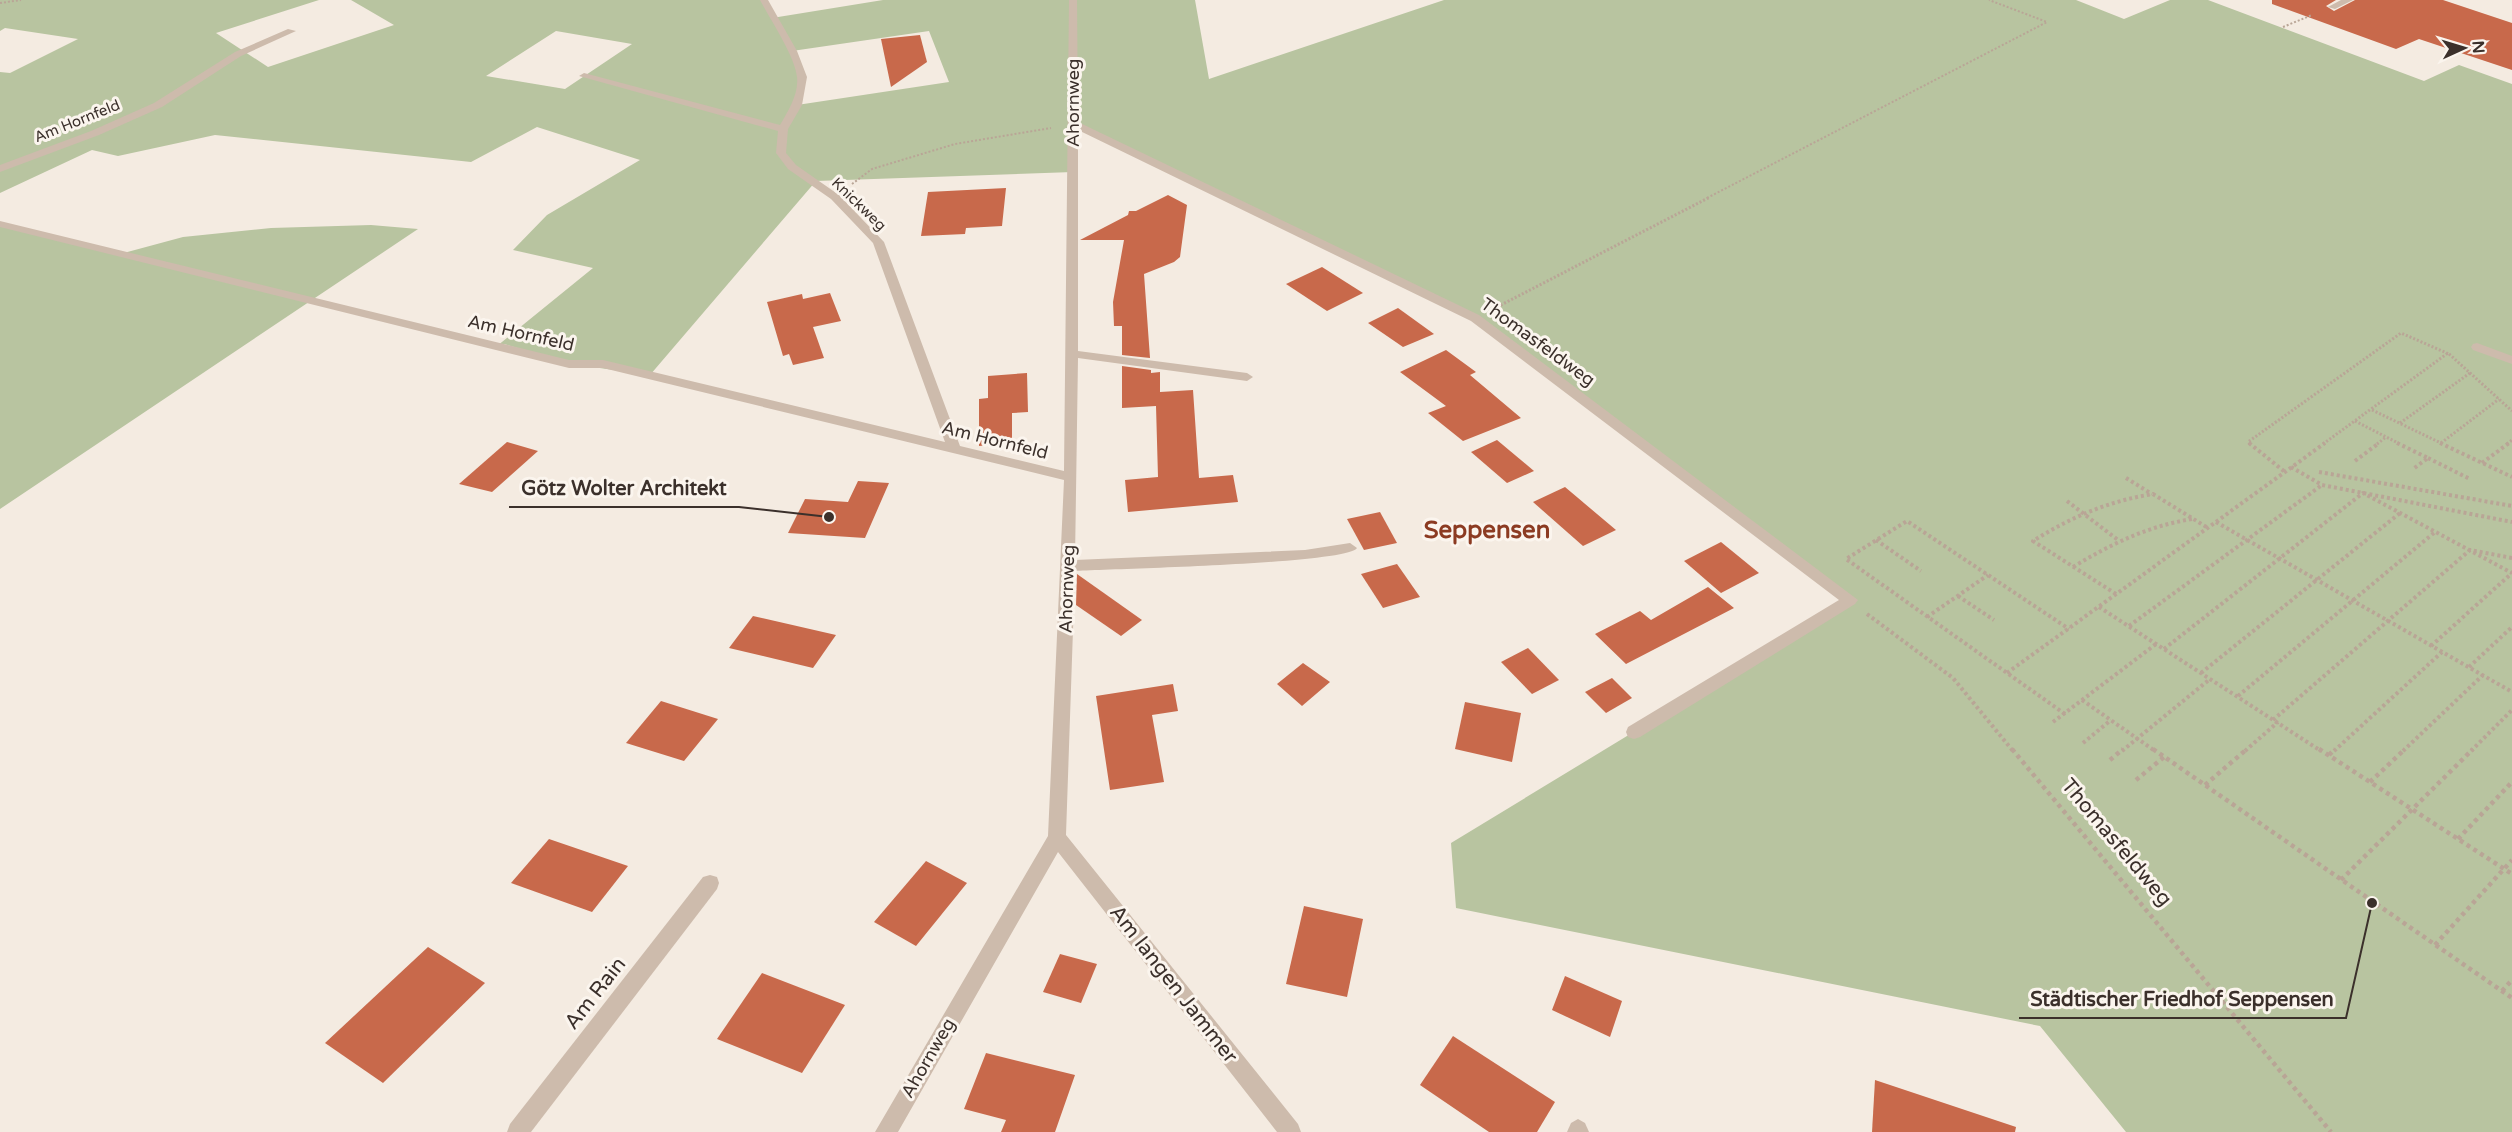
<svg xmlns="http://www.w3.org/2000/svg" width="2512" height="1132" font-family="'Varela Round',sans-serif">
<rect width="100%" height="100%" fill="#f4ebe1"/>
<!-- green -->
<g fill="#b8c4a0" fill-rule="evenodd">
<path d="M 0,0 L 319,0 L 216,33 L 268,67 L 394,25 L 351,0 L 763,0 L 772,18 L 883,0 L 1195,0 L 1209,79 L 1444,0 L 2076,0 L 2124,19 L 2170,0 L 2208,0 L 2424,81 L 2459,65 L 2512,84 L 2512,1132 L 2126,1132 L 2040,1026 L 1456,908 L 1451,843 L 1849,601 L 1475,318 L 1073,125 L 1073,172 L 816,181 L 650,375 L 571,364 L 504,344 L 497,346 L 593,268 L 513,250 L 547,215 L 640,160 L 537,127 L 471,162 L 215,135 L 118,156 L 92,150 L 0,193 L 0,72 L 10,73 L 78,39 L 5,28 L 0,31 ZM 556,31 L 632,44 L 565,89 L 486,76 ZM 929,31 L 949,82 L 797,105 L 802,77 L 792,51 Z"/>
<path d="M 0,224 L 120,254 L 183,237 L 271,228 L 371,225 L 418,229 L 0,509 Z"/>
</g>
<!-- building -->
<g fill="#c8694b">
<path d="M 2272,0 L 2336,0 L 2326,6 L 2334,11 L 2355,0 L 2443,0 L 2512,23 L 2512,70 L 2419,39 L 2396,49 L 2272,4 Z"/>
<path d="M 920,35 L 927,62 L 891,87 L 881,39 Z"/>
<path d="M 1006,188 L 1002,226 L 966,228 L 965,234 L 921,236 L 928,192 Z"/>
<path d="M 1168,195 L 1187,205 L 1180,257 L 1174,262 L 1144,274 L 1150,358 L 1122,355 L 1122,326 L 1114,326 L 1113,302 L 1124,240 L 1080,240 L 1128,215 L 1129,211 L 1136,211 Z"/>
<path d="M 1322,267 L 1363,293 L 1327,311 L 1286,284 Z"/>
<path d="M 830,293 L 841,321 L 813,327 L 824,358 L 793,365 L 789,354 L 783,356 L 767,302 L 802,294 L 803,299 Z"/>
<path d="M 1398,308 L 1434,334 L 1403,347 L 1368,323 Z"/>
<path d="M 1446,350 L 1476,372 L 1470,375 L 1521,418 L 1463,441 L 1428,413 L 1446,406 L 1400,372 Z"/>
<path d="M 1122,366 L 1151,370 L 1151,373 L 1160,372 L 1160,392 L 1193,390 L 1199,478 L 1233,475 L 1238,502 L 1128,512 L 1125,480 L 1158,477 L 1156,406 L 1122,408 Z"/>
<path d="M 1027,373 L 1028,412 L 1012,413 L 1012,443 L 979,446 L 979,399 L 988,398 L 988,376 Z"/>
<path d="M 1497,440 L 1534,471 L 1507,483 L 1471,452 Z"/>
<path d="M 507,442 L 538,451 L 492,492 L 459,484 Z"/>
<path d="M 858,481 L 889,483 L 865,538 L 788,533 L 805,499 L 848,502 Z"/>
<path d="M 1565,487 L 1616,530 L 1583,546 L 1533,502 Z"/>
<path d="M 1380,512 L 1397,543 L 1364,550 L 1347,519 Z"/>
<path d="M 1721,542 L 1759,573 L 1721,593 L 1684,561 Z"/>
<path d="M 1397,564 L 1420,597 L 1383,608 L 1361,574 Z"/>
<path d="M 1077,574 L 1142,620 L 1121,636 L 1076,605 Z"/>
<path d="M 1708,587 L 1734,608 L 1626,664 L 1595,634 L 1640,611 L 1651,620 Z"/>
<path d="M 753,616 L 836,635 L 813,668 L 729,648 Z"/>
<path d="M 1528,648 L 1559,680 L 1532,694 L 1501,662 Z"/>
<path d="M 1303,663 L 1330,682 L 1302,706 L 1277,684 Z"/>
<path d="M 1612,678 L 1632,698 L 1606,713 L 1585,692 Z"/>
<path d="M 1173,684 L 1178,711 L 1152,715 L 1164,782 L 1110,790 L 1096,696 Z"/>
<path d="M 661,701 L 718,719 L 684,761 L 626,743 Z"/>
<path d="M 1465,702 L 1521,713 L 1512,762 L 1455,749 Z"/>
<path d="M 549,839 L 628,866 L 592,912 L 511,883 Z"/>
<path d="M 926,861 L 967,883 L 916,946 L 874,922 Z"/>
<path d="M 1304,906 L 1363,919 L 1347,997 L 1286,984 Z"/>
<path d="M 428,947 L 485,983 L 383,1083 L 325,1043 Z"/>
<path d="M 1060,954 L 1097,964 L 1081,1003 L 1043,992 Z"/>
<path d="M 762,973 L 845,1005 L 802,1073 L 717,1039 Z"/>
<path d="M 1565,976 L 1622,1001 L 1610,1037 L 1552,1010 Z"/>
<path d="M 1453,1036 L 1555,1102 L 1537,1132 L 1489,1132 L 1420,1085 Z"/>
<path d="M 986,1053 L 1075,1075 L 1055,1132 L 1001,1132 L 1006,1120 L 964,1109 Z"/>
<path d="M 1875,1080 L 2016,1127 L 2015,1132 L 1872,1132 Z"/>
</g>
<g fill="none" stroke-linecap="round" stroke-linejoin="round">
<!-- path-far3 -->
<g stroke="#b9a596" stroke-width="2" stroke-dasharray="2 2" stroke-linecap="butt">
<path d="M 0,3 L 21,0"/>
<path d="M 2283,27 L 2312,15"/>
<path d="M 852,184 L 872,169 L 955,144 L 1051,128"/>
<path d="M 1707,198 L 2047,22 L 1989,0"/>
</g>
<!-- path-far2 -->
<g stroke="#b9a596" stroke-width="3" stroke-dasharray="2 2" stroke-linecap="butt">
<path d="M 1497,307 L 1710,197"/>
<path d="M 2372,410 L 2443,444"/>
<path d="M 2355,421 L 2400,444"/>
<path d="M 2400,423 L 2470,373"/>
<path d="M 2441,443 L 2499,399"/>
<path d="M 2250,444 L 2248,442 L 2401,333 L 2449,354"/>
<path d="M 2323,444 L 2448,353 L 2512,411"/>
<path d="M 2377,444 L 2386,437"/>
<path d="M 2507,444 L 2512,440"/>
</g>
<!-- path-far1 -->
<g stroke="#b9a596" stroke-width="4" stroke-dasharray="3 3" stroke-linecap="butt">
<path d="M 2249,443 L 2285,472"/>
<path d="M 2397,443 L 2428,458 L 2413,469"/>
<path d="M 2440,443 L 2512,477"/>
<path d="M 2428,458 L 2470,479"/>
<path d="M 2355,461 L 2379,443"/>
<path d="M 2482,463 L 2509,443"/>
<path d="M 2291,467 L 2322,485 L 2512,522"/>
<path d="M 2319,472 L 2512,506"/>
<path d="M 2126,478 L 2152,494"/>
<path d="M 2067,501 L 2118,540"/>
<path d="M 2216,522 L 2512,692"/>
<path d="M 1876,540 L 1921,571"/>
<path d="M 2073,567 C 2111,544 2148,526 2192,519"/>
<path d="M 2116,594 L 2033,541 C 2071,517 2109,501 2153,494 L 2208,528"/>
<path d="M 1958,596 L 1994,620"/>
<path d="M 2099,607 L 2321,751"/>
<path d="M 1867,614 L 1953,678 L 2013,751"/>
<path d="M 1927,617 L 1988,575"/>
<path d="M 2129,626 L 2322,485"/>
<path d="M 2431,646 L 2512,573"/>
<path d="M 2164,649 L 2363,493 L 2512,573"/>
<path d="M 2469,667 L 2512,627"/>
<path d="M 2007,673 L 2325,443"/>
<path d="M 2201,673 L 2400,513"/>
<path d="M 2238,696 L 2435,532"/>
<path d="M 2082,700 L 2155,751"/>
<path d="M 2065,714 L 1846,559 L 1907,521 L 2069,629"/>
<path d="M 2273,720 L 2470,550 L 2512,558"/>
<path d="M 2053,722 L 2156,644"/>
<path d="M 2083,743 L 2111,720"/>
<path d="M 2122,751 L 2210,679"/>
<path d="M 2245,751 L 2278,722"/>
<path d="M 2334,751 L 2442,652"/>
<path d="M 2403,751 L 2483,675"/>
<path d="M 2471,751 L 2512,710"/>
</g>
<!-- path -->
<g stroke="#b9a596" stroke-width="4.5" stroke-dasharray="4 4" stroke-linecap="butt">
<path d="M 2012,749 L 2331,1132"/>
<path d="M 2153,749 L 2512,998"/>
<path d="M 2319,749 L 2512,874"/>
<path d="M 2329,755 L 2335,749"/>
<path d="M 2110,760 L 2123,749"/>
<path d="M 2136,780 L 2164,757"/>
<path d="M 2370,782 L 2405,749"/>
<path d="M 2205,785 L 2247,749"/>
<path d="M 2458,839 L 2512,782"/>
<path d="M 2341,880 L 2473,749"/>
<path d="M 2435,945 L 2512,860"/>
<path d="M 2502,991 L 2512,980"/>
</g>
<!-- minor -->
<g fill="#cdbbac" fill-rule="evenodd">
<path d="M 760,0 L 768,0 L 797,51 L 807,77 L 802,105 L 788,129 L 786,153 L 796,165 L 839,195 L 884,242 L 960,446 L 1064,471 L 1069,0 L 1077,0 L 1078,122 L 1479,315 L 1858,600 L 1855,604 L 1640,737 L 1634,739 L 1628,737 L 1626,732 L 1628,727 L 1839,600 L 1471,321 L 1078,130 L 1078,351 L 1247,373 L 1253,377 L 1247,381 L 1078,358 L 1075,560 L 1305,550 L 1350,543 L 1357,548 C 1347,564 1110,569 1075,571 L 1066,835 L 1298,1124 L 1301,1132 L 1277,1132 L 1058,852 L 898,1132 L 875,1132 L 1048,836 L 1064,480 L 603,368 L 569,368 L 0,227 L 0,221 L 569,360 L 603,360 L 945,442 L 873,243 L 831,199 L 788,169 L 776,153 L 778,131 L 579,76 L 584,73 L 780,125 C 788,111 799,94 797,77 C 795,56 770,19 760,0 Z"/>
<path d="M 2341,0 L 2353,0 L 2335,9 L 2328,7 Z"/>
<path d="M 288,29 L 296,31 L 241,56 L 162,107 L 99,135 L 0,172 L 0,165 L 91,131 L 154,103 L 235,52 Z"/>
<path d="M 2477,343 L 2512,356 L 2512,364 L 2473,350 L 2471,347 L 2473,344 Z"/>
<path d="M 710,875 L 717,877 L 719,883 L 717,889 L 531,1132 L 507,1132 L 510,1124 L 703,877 Z"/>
<path d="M 1578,1119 L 1585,1123 L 1589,1132 L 1567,1132 L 1571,1123 Z"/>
</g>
</g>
<g text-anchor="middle" stroke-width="6" stroke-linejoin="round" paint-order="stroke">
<!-- far-street labels -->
<g font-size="15" fill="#3b302b" stroke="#fbf5ee">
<text transform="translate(77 121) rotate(-22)" y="5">Am Hornfeld</text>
<text transform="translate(859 204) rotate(44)" y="5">Knickweg</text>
</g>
<!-- street labels -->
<g font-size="18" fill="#3b302b" stroke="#fbf5ee">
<text transform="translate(1073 103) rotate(-90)" y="6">Ahornweg</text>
<text transform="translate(521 333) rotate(13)" y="6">Am Hornfeld</text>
<text transform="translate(1538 342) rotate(36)" y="6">Thomasfeldweg</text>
<text transform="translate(995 440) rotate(14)" y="6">Am Hornfeld</text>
<text transform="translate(1067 589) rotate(-88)" y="6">Ahornweg</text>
<text transform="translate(928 1058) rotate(-60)" y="6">Ahornweg</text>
</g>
<!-- near-street labels -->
<g font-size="21" fill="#3b302b" stroke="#fbf5ee">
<text transform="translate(2117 842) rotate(50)" y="7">Thomasfeldweg</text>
<text transform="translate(1174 984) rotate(52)" y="7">Am langen Jammer</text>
<text transform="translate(595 993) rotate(-52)" y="7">Am Rain</text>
</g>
<!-- district labels -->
<g font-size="24" font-weight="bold" fill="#8c3b22" stroke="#fbf5ee">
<text x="1487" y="538">Seppensen</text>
</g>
</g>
<!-- callouts -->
<path fill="none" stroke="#3b302b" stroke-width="2" d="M829 517L739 507H509M2372 903L2346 1018H2019"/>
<g fill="#3b302b" stroke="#fbf5ee" stroke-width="2">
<circle cx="829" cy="517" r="6"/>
<circle cx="2372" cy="903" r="6"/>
</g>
<g font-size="20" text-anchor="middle" font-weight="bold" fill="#3b302b" stroke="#fbf5ee" stroke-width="6" stroke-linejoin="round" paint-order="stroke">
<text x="624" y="495">Götz Wolter Architekt</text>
<text x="2182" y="1006">Städtischer Friedhof Seppensen</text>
</g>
<!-- north arrow -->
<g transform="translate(2464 48) rotate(86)" stroke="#fbf5ee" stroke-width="4.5" paint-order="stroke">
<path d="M0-4.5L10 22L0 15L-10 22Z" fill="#3b302b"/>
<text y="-9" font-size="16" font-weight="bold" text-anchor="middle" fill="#3b302b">N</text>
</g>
</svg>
